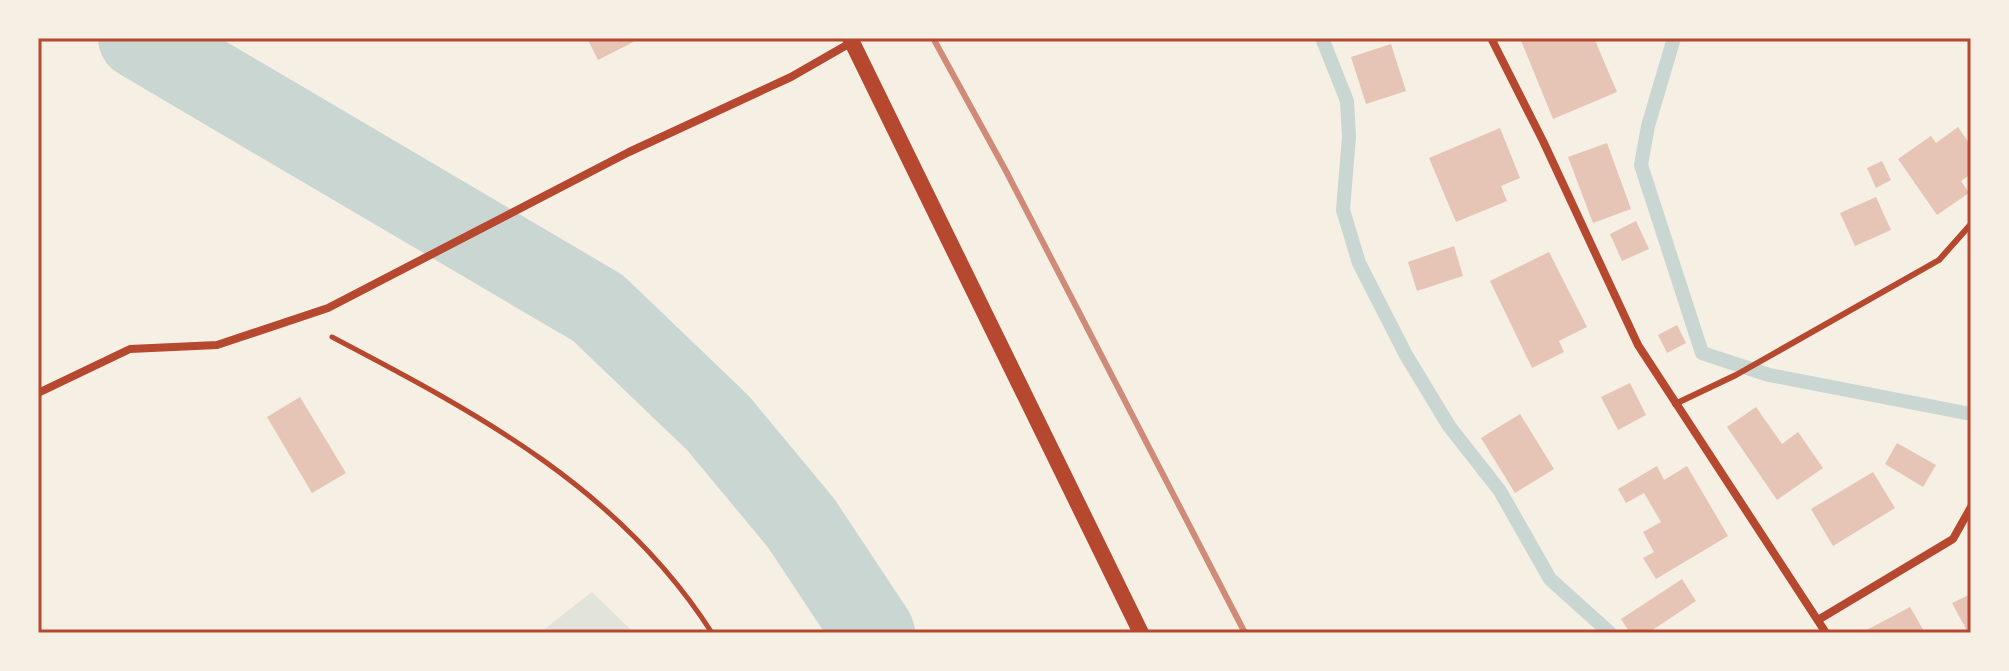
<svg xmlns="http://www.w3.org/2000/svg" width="2009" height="671" font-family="Manrope,sans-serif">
<rect width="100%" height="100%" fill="#f6efe4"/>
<!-- green -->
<path fill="#e2e4dc" d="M 592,592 L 634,633 L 542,633 L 542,631 Z"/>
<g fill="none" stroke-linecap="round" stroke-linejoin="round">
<!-- stream -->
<g stroke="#c9d6d2" stroke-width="14">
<path d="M 1322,38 L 1347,101 L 1349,137 L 1343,210 L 1359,263 L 1406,355 L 1449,426 L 1500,491 L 1550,579 L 1610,633"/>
<path d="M 1674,38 L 1648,126 L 1641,165 L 1702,353 L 1769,375 L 1971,414"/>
</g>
<!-- river -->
<path stroke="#c9d6d2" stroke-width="82" d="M 139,38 L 598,308 L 718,423 L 801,523 L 874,633"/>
</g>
<!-- building -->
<g fill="#e6c5b7">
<path d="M 587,38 L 641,38 L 598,60 Z"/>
<path d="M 1520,38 L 1594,38 L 1617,92 L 1553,119 Z"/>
<path d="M 1391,44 L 1406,91 L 1366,104 L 1351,57 Z"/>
<path d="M 1958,127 L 1971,146 L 1971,174 L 1961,181 L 1969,193 L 1937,215 L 1898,159 L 1931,136 L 1936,143 Z"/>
<path d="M 1500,128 L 1520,178 L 1501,186 L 1507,201 L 1456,222 L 1429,158 Z"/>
<path d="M 1607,143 L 1631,209 L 1593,223 L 1568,157 Z"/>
<path d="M 1882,161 L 1891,180 L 1876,188 L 1867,168 Z"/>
<path d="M 1876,197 L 1891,230 L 1855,246 L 1840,213 Z"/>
<path d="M 1636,221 L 1649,249 L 1622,261 L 1610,234 Z"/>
<path d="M 1454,246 L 1463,276 L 1417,291 L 1408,262 Z"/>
<path d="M 1549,252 L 1587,327 L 1559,341 L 1564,352 L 1532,368 L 1490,281 Z"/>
<path d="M 1677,325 L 1686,343 L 1667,353 L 1658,335 Z"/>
<path d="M 1630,383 L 1646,415 L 1618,430 L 1601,397 Z"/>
<path d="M 300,397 L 346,473 L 312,493 L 267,417 Z"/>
<path d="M 1756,407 L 1782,444 L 1798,432 L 1823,468 L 1777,500 L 1727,427 Z"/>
<path d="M 1520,414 L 1554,469 L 1515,493 L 1481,438 Z"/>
<path d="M 1897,443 L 1936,465 L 1923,487 L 1885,464 Z"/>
<path d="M 1657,466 L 1664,480 L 1687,466 L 1728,536 L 1656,579 L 1643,558 L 1654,552 L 1643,532 L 1661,522 L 1644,493 L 1626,503 L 1618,489 Z"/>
<path d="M 1873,472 L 1895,508 L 1833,546 L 1811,509 Z"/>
<path d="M 1682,579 L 1696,601 L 1648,633 L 1630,633 L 1621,619 Z"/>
<path d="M 1971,594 L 1971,633 L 1968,633 L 1952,603 Z"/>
<path d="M 1910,607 L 1925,633 L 1861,633 Z"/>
</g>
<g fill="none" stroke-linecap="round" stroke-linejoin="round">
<!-- path -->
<path stroke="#b5482f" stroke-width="5" d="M 332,337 C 479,414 620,489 712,633"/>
<!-- service -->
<path stroke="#b5482f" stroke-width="6" d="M 1675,404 L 1736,375 L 1939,260 L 1971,224"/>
<!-- minor -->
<g stroke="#b5482f" stroke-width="8">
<path d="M 1491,38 L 1543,141 L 1638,345 L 1826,633"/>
<path d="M 38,393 L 130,349 L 217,345 L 328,308 L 629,152 L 791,77 L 852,42"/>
<path d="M 1818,620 L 1953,539 L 1971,507"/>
</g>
<!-- secondary -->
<path stroke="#b5482f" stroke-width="16" d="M 850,38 L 1141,633"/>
<!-- rail -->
<path stroke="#cf8b77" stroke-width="6" d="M 933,38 L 1006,171 L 1245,633"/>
</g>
<!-- border -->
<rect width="2009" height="671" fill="none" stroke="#f6efe4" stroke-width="80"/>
<rect x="40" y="40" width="1929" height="591" fill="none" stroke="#b5482f" stroke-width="3"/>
</svg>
